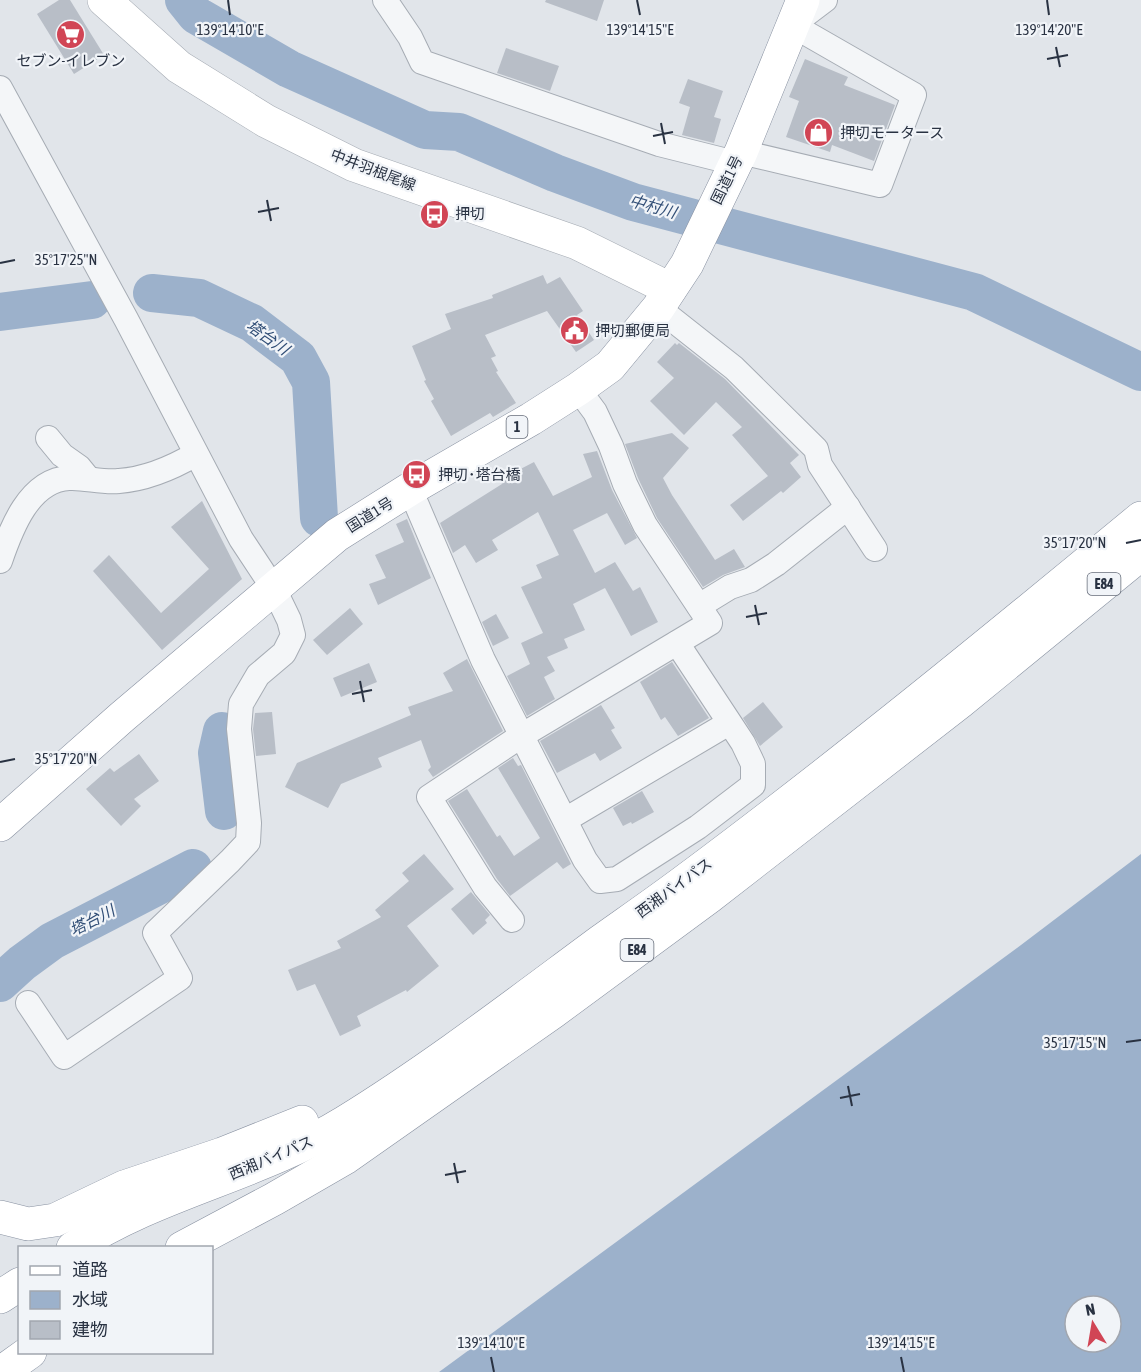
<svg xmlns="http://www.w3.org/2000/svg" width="1141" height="1372" font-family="'Asap Condensed','Noto Sans JP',sans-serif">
<rect width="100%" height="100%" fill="#e1e5ea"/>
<!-- water -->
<path fill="#9cb1cb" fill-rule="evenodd" d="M 1141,854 L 1141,1372 L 439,1372 L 1021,945 ZM 1075,1306 L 1111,1306 L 1111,1342 L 1075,1342 Z"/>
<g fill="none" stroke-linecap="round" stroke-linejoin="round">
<!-- river -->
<g stroke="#9cb1cb" stroke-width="38">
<path d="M 184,0 L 196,15 L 289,69 L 425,130 L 459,132 L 555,173 L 633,202 L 974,292 L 1141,372"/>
<path d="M 152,293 L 199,298 L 252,323 L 298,358 L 311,382 L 319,518"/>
<path d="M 0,312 L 92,300"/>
<path d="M 222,731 L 217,753 L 224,811"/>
<path d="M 0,983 L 22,963 L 52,941 L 193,868"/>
</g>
</g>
<!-- building -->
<g fill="#b8bec7">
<path d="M 59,0 L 70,0 L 104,55 L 74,74 L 37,14 Z"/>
<path d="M 546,0 L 604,0 L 597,21 L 545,2 Z"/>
<path d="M 506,48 L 559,66 L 550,91 L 497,73 Z"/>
<path d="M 805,59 L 848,77 L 844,85 L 895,105 L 874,161 L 832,145 L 830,152 L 786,137 L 799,101 L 789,97 Z"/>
<path d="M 688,79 L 723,91 L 714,117 L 721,119 L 714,143 L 682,135 L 690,107 L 679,103 Z"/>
<path d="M 543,275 L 547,284 L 560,277 L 583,311 L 577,315 L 594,340 L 576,352 L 547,311 L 485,335 L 496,356 L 491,358 L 498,371 L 496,372 L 516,403 L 493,417 L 490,413 L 451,436 L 431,401 L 434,399 L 424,381 L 426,380 L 412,346 L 451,329 L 445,314 L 493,298 L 492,295 Z"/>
<path d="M 675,343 L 677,345 L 679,343 L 725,379 L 799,455 L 790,463 L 801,477 L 783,493 L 781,491 L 743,521 L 730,505 L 768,476 L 732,435 L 742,427 L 716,402 L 684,435 L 650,401 L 674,378 L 657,362 Z"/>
<path d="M 672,433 L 689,448 L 663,478 L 672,495 L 715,560 L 734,549 L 745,567 L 723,575 L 703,587 L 657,518 L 638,478 L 625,444 Z"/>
<path d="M 597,451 L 612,490 L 637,538 L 625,545 L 607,513 L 573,530 L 595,573 L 615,562 L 633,591 L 640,587 L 658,622 L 631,636 L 605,588 L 573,604 L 585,630 L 564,639 L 568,648 L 547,657 L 555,671 L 544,677 L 555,699 L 527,716 L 507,676 L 530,664 L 521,643 L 543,633 L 521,587 L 542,578 L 536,565 L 559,555 L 538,512 L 492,540 L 498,550 L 476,563 L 465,545 L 453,553 L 440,523 L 502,484 L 501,482 L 506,479 L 505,477 L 534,462 L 553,496 L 592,477 L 583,454 Z"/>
<path d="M 202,501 L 242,579 L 162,650 L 93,571 L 109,555 L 161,613 L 209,569 L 171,527 Z"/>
<path d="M 407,519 L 431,578 L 378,605 L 369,584 L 386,578 L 375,555 L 404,542 L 396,524 Z"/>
<path d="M 350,608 L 363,624 L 327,655 L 313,640 Z"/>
<path d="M 496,614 L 509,638 L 493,646 L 482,622 Z"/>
<path d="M 467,659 L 503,731 L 433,777 L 428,770 L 431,767 L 421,740 L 378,758 L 382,767 L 341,784 L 328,808 L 285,787 L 297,763 L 411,715 L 408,707 L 453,691 L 443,673 Z"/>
<path d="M 672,662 L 709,718 L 678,736 L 665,717 L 661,720 L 640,682 Z"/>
<path d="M 369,663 L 377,682 L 341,697 L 333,678 Z"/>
<path d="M 763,702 L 783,727 L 760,746 L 743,718 Z"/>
<path d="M 601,705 L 615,728 L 611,730 L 622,748 L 600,761 L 595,753 L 557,773 L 540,741 Z"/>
<path d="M 272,712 L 276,754 L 256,756 L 253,729 L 255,713 Z"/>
<path d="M 139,754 L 159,781 L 134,799 L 141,806 L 121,826 L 86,789 L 110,768 L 114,772 Z"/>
<path d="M 513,758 L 518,766 L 521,765 L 571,864 L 563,869 L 557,862 L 510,896 L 497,879 L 448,801 L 467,789 L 497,837 L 500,835 L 514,856 L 540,838 L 498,768 Z"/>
<path d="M 642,791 L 654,812 L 632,824 L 631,822 L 623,826 L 613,808 Z"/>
<path d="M 424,854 L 454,889 L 407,926 L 439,966 L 407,992 L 406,990 L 357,1016 L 361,1026 L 340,1036 L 315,984 L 297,991 L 288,970 L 341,948 L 337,941 L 381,917 L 375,910 L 409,881 L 402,873 Z"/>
<path d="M 471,892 L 490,915 L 485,920 L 487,923 L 473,935 L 451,909 Z"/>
</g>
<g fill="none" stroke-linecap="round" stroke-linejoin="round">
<defs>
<g id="minor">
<path d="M 385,0 L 410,37 L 422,62 L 659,144 L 735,163"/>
<path d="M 0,88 L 126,319 L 241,539 L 274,589 L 289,620 L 293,635 L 284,653 L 258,675 L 241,704 L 239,729 L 249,823 L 248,842 L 230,861 L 155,933 L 180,978 L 64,1057 L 28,1003"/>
<path d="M 741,152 L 880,185 L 914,95 L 792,25 L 825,0"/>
<path d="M 658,308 L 734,368 L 816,449 L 820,465 L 875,549"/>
<path d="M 48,438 L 62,455 L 79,467 L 88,478"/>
<path d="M 410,489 L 483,660 L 585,860 L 600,881 L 617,879 L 698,827 L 753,785 L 753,764 L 743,743 L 677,643"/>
<path d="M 0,561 C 11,529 29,480 69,478 C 85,477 102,483 119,481 C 147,479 172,468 196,454"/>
<path d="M 699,606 L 730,587 L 751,580 L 776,564 L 848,507"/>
<path d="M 565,820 L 729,723"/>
<path d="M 512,920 L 485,887 L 429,797 L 521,736 L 710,623 L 645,525 L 625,484 L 611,446 L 595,412 L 578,389"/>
</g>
<path id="secondary" d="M 104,0 L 179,67 L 266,121 L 354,165 L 577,243 L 670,289"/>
<path id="trunk" d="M 0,825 L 122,717 L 337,535 L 410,489 L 531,419 L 578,389 L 610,366 L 658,308 L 687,264 L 741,152 L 803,0"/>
<g id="motorway">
<path d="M 0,1217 L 28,1224 L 55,1220 L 124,1187 L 222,1154 L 302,1122"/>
<path d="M 73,1248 C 158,1192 259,1175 345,1122 C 434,1067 517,1003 601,941 C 629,921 658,901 686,880 C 842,764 992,641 1141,518"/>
<path d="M 182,1248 L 274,1199 L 345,1158 L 553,1012 L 709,897 L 960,702 L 1141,554"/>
<path d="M 0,1297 L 20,1284"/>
<path d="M 2,1372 L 30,1352"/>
</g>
</defs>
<!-- minor casing -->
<use href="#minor" stroke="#a6acb4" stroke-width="26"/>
<!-- secondary casing -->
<use href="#secondary" stroke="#a6acb4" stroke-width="34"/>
<!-- trunk casing -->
<use href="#trunk" stroke="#8891a1" stroke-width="34"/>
<!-- motorway casing -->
<use href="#motorway" stroke="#8891a1" stroke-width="34"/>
<!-- minor -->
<use href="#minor" stroke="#f4f6f8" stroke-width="24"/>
<!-- secondary -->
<use href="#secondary" stroke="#fff" stroke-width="33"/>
<!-- trunk -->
<use href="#trunk" stroke="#fff" stroke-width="33"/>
<!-- motorway -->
<use href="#motorway" stroke="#fff" stroke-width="33"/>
</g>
<!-- ticks -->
<path fill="none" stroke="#293242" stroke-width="2" d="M 228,0 L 230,15M 637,0 L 640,15M 1047,0 L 1049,15M 1056,47 L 1060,67M 1047,59 L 1068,55M 661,123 L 665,144M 653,136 L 673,132M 267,200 L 271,221M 258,212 L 279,208M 0,263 L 15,260M 1126,543 L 1141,540M 755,605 L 759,625M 746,617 L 767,613M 360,681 L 364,702M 352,694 L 372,690M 0,762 L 15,759M 1126,1042 L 1141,1040M 848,1086 L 852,1106M 840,1098 L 860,1094M 454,1163 L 458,1183M 445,1175 L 466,1171M 491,1357 L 494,1372M 901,1357 L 904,1372"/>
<!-- icons -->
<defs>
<symbol id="supermarket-disc" viewBox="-11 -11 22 22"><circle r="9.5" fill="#d14555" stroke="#f1f4f8"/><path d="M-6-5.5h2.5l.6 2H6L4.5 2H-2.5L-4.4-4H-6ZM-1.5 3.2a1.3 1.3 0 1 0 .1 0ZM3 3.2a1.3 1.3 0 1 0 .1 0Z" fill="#fff"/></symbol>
<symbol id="shop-disc" viewBox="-11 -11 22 22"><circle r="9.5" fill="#d14555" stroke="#f1f4f8"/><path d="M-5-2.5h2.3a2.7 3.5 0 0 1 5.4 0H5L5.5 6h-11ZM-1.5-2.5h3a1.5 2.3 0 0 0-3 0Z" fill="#fff"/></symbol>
<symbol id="bus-disc" viewBox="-11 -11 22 22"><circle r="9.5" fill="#d14555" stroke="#f1f4f8"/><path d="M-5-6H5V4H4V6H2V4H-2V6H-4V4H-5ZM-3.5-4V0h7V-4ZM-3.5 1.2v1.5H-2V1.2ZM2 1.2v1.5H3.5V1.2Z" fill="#fff"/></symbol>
<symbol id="civic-disc" viewBox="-11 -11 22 22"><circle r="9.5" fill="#d14555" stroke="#f1f4f8"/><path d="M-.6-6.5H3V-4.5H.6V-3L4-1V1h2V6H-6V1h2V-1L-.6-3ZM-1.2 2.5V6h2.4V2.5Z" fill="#fff"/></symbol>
</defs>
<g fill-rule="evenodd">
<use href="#supermarket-disc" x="54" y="18" width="33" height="33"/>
<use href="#shop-disc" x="802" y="116" width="33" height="33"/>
<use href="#bus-disc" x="418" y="198" width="33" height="33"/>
<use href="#civic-disc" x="558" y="314" width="33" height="33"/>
<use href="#bus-disc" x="400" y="458" width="33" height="33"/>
</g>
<g text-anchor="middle" stroke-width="4.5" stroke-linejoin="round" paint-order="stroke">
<!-- shield labels -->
<g fill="#f1f4f8" stroke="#656c79" stroke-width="1.5">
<rect x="506.5" y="416" width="21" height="22" rx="4.5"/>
<rect x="1087.5" y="573" width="33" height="22" rx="4.5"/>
<rect x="620.5" y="939" width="33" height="22" rx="4.5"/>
</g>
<g font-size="14" font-weight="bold" fill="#293242">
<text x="517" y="432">1</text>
<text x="1104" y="589">E84</text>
<text x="637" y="955">E84</text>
</g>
<!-- poi labels -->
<g font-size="15" fill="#293242" stroke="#f1f4f8" text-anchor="start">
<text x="71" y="66" text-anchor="middle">セブン-イレブン</text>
<text x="840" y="138">押切モータース</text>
<text x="455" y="219">押切</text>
<text x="595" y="336">押切郵便局</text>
<text x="438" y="480">押切･塔台橋</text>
</g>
<!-- street labels -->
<g font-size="15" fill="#293242" stroke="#f1f4f8">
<text transform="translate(373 170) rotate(21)" y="5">中井羽根尾線</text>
<text transform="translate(727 180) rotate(-64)" y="5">国道1号</text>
<text transform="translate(370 515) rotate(-32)" y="5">国道1号</text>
<text transform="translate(674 888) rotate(-36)" y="5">西湘バイパス</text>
<text transform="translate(271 1158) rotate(-23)" y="5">西湘バイパス</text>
</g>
<!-- water labels -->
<g font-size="16" font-style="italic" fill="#324f77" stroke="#f1f4f8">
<text transform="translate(653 206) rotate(16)" y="6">中村川</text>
<text transform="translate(268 337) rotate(35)" y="6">塔台川</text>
<text transform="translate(92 920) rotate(-27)" y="6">塔台川</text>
</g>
</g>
<g font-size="15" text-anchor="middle" fill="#293242" stroke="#f1f4f8" stroke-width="4.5" stroke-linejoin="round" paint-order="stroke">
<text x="230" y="35">139°14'10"E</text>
<text x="640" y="35">139°14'15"E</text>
<text x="1049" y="35">139°14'20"E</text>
<text x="66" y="265">35°17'25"N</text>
<text x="1075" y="548">35°17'20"N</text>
<text x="66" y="764">35°17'20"N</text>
<text x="1075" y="1048">35°17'15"N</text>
<text x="491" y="1348">139°14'10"E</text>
<text x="901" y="1348">139°14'15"E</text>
</g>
<!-- legend -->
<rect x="18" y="1246" width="195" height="108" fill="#f1f4f8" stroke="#a1a6af" stroke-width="1.5"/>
<rect x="30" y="1266" width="30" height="9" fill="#ffffff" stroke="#a1a6af" stroke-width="1.5"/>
<text x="72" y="1276" font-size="18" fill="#293242">道路</text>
<rect x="30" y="1291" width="30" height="18" fill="#9cb1cb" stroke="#a1a6af" stroke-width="1.5"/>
<text x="72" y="1306" font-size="18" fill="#293242">水域</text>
<rect x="30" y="1321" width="30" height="18" fill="#b8bec7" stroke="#a1a6af" stroke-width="1.5"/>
<text x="72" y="1336" font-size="18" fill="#293242">建物</text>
<!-- north arrow -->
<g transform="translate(1093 1324) rotate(349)"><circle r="28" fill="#f1f4f8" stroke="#a1a6af" stroke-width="1.5"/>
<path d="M0-4.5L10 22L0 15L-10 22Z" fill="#d14555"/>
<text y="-9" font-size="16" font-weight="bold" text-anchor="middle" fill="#293242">N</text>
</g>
</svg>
